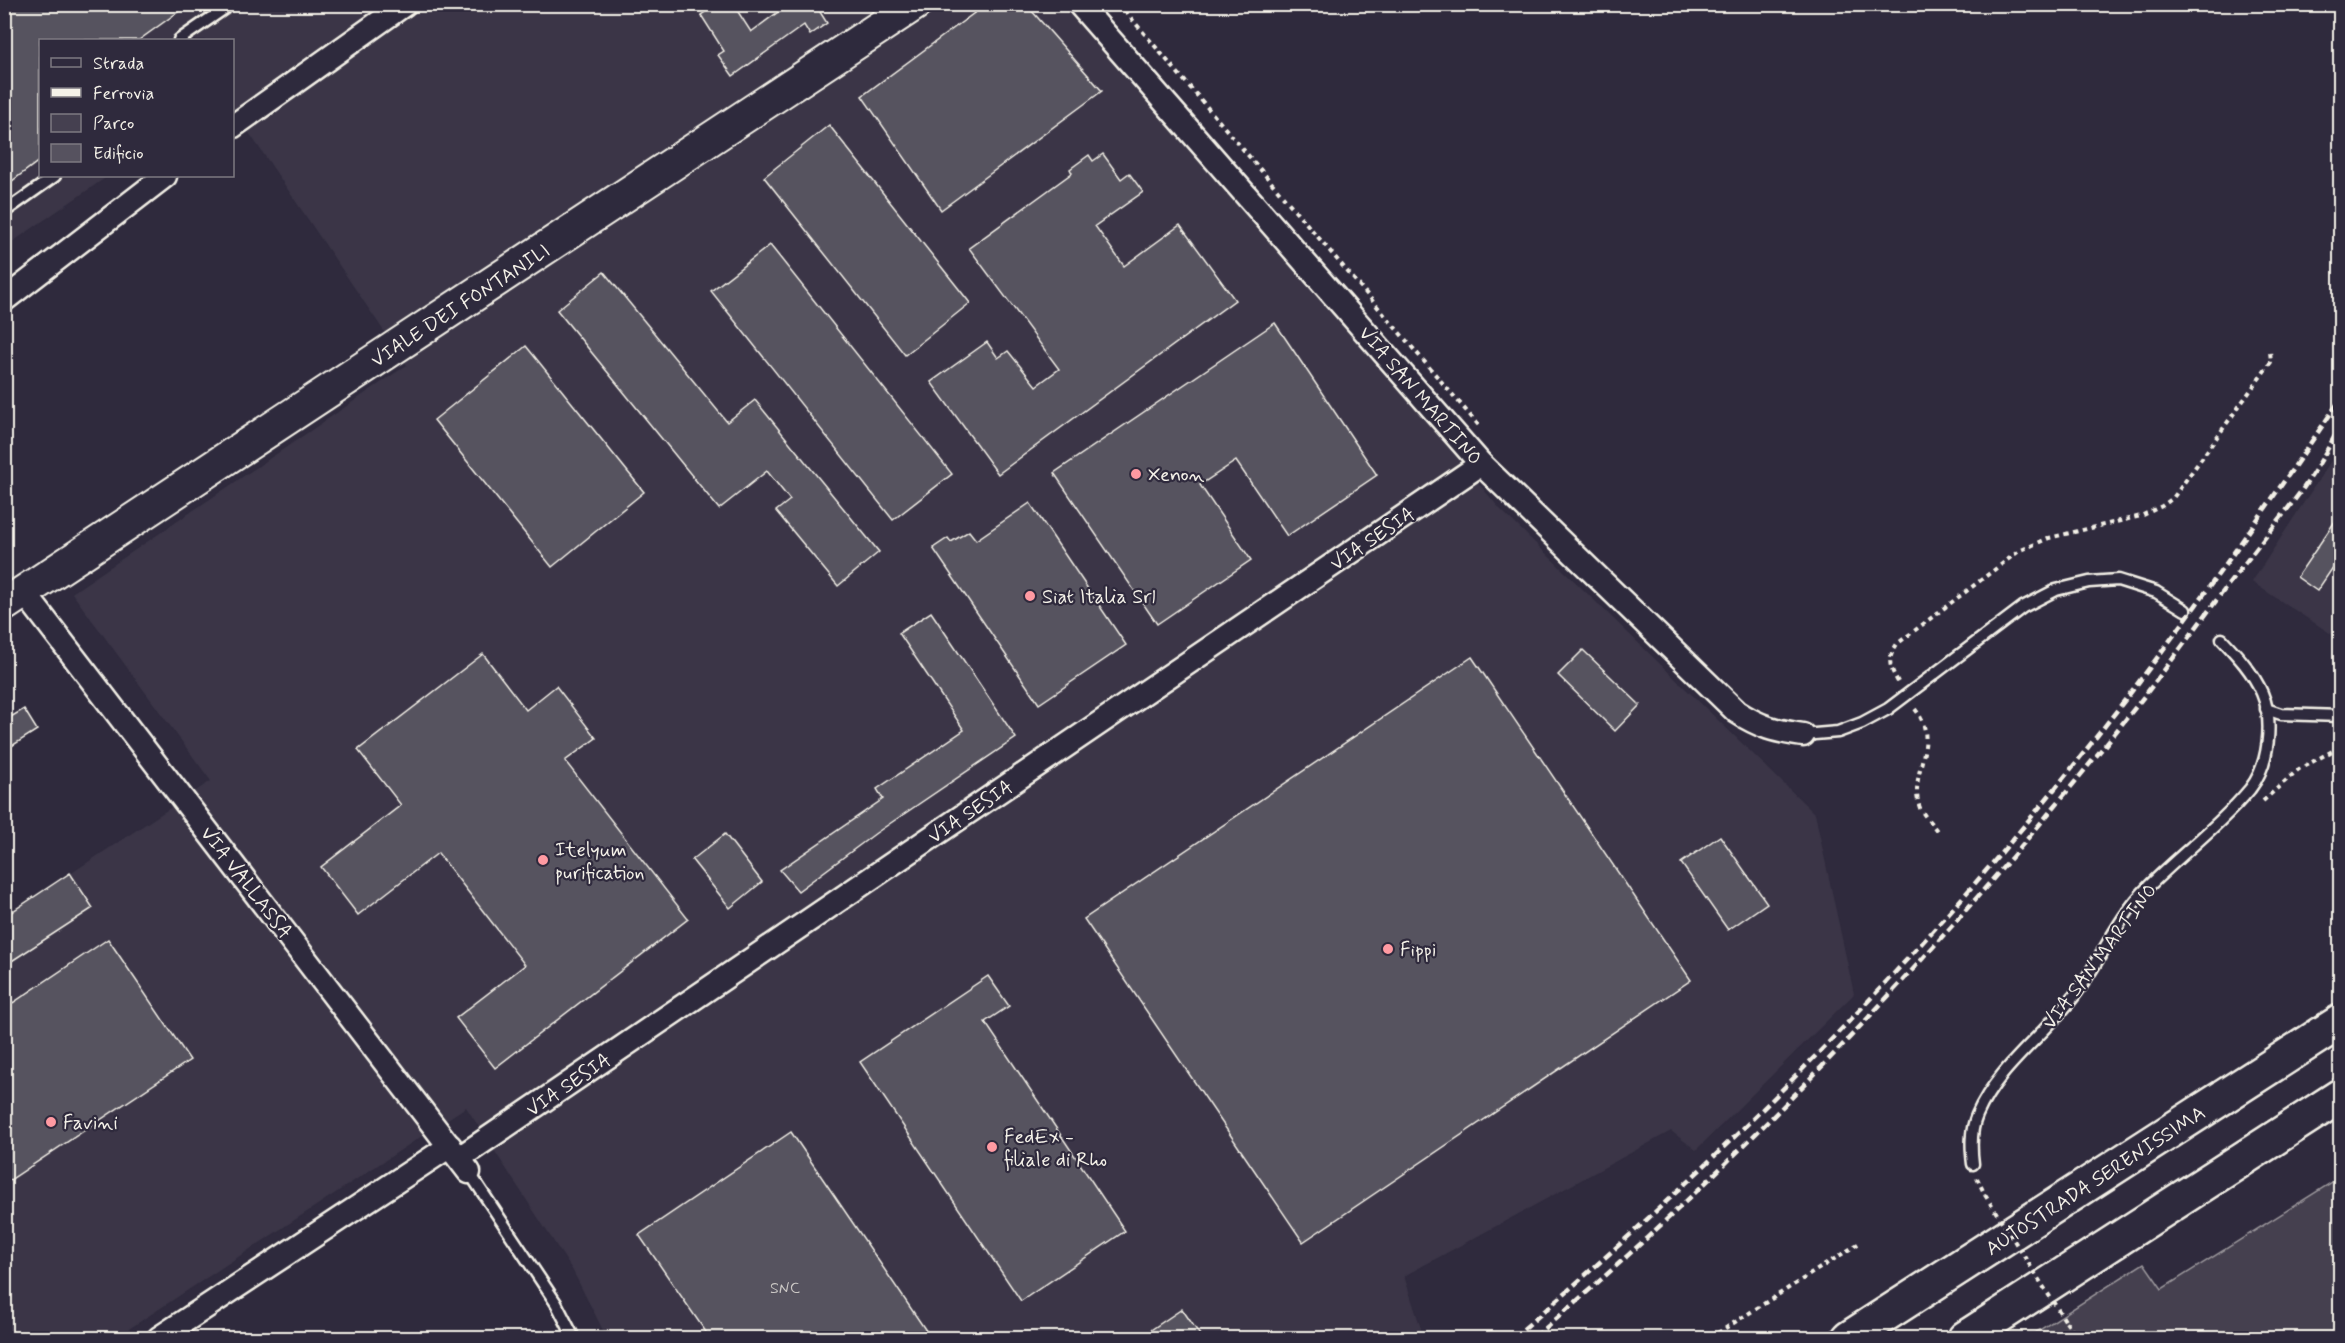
<svg xmlns="http://www.w3.org/2000/svg" width="2345" height="1343" font-family="Mynerve,sans-serif">
<rect width="100%" height="100%" fill="#2f2a3d"/>
<filter id="ink" filterUnits="userSpaceOnUse"><feTurbulence type="fractalNoise" baseFrequency=".0167" numOctaves="2"/><feDisplacementMap in="SourceGraphic" scale="12" xChannelSelector="R" yChannelSelector="G"/><feConvolveMatrix kernelMatrix="1 2 1 2 8 2 1 2 1" color-interpolation-filters="sRGB"/></filter>
<g filter="url(#ink)">
<!-- built -->
<g fill="#3b3647">
<path d="M 5,5 L 1079,5 L 1500,509 L 1815,814 L 1854,994 L 1696,1150 L 1671,1131 L 1404,1276 L 1424,1338 L 607,1338 L 573,1271 L 466,1107 L 115,1338 L 5,1338 L 5,917 L 211,781 L 72,593 L 407,365 L 233,109 L 232,40 L 40,40 L 40,176 L 108,176 L 5,247 Z"/>
<path d="M 2340,447 L 2340,637 L 2339,639 L 2252,582 Z"/>
</g>
<!-- green -->
<path fill="#454050" stroke="#9c989c" stroke-width="1.5" d="M 2340,1177 L 2340,1338 L 2027,1338 L 2144,1263 L 2162,1289 Z"/>
<!-- building -->
<g fill="#56525f" stroke="#f4f1e8" stroke-width="1.5">
<path d="M 4,4 L 189,4 L 139,40 L 40,40 L 40,160 L 4,187 Z"/>
<path d="M 717,4 L 733,4 L 751,32 L 789,4 L 815,4 L 827,23 L 810,35 L 804,25 L 733,76 L 718,55 L 724,51 L 701,15 Z"/>
<path d="M 1031,10 L 1102,91 L 941,210 L 862,96 L 977,11 Z"/>
<path d="M 829,125 L 970,303 L 905,355 L 764,177 Z"/>
<path d="M 1103,154 L 1121,179 L 1129,173 L 1143,192 L 1095,226 L 1124,266 L 1180,225 L 1235,300 L 998,474 L 931,382 L 987,342 L 998,358 L 1008,351 L 1036,386 L 1059,369 L 969,248 L 1072,173 L 1070,169 L 1089,155 L 1093,161 Z"/>
<path d="M 770,245 L 952,474 L 893,520 L 711,291 Z"/>
<path d="M 604,272 L 727,422 L 755,400 L 879,552 L 838,586 L 776,511 L 790,500 L 767,471 L 719,509 L 557,310 Z"/>
<path d="M 1275,323 L 1377,475 L 1287,536 L 1236,461 L 1200,485 L 1251,560 L 1157,624 L 1054,473 Z"/>
<path d="M 526,346 L 644,492 L 552,567 L 434,420 Z"/>
<path d="M 1030,503 L 1126,645 L 1039,704 L 933,548 L 948,538 L 951,542 L 969,531 L 976,540 Z"/>
<path d="M 2340,514 L 2340,557 L 2317,591 L 2297,577 Z"/>
<path d="M 931,612 L 1016,738 L 876,833 L 798,891 L 780,870 L 883,799 L 877,789 L 964,730 L 899,633 Z"/>
<path d="M 1583,650 L 1640,705 L 1615,731 L 1558,675 Z"/>
<path d="M 483,654 L 526,710 L 556,686 L 596,738 L 565,761 L 688,919 L 495,1068 L 456,1018 L 525,965 L 438,853 L 358,915 L 321,867 L 401,805 L 358,750 Z"/>
<path d="M 1472,657 L 1691,980 L 1303,1242 L 1084,919 Z"/>
<path d="M 24,709 L 37,730 L 4,751 L 4,721 Z"/>
<path d="M 725,834 L 762,882 L 730,908 L 692,860 Z"/>
<path d="M 1720,836 L 1767,903 L 1728,930 L 1681,863 Z"/>
<path d="M 70,873 L 93,908 L 4,966 L 4,917 Z"/>
<path d="M 108,939 L 190,1060 L 4,1184 L 4,1009 Z"/>
<path d="M 988,976 L 1009,1006 L 985,1022 L 1125,1231 L 1021,1301 L 860,1062 Z"/>
<path d="M 791,1132 L 931,1338 L 710,1338 L 639,1235 Z"/>
<path d="M 1182,1309 L 1202,1338 L 1139,1338 Z"/>
</g>
<g fill="none" stroke-linecap="round" stroke-linejoin="round">
<defs>
<g id="service">
<path d="M 179,40 L 231,4"/>
<path d="M 4,212 L 55,176"/>
<path d="M 2266,709 L 2281,714 L 2340,716"/>
<path d="M 1803,735 L 1838,732 L 1862,723 L 1888,709 L 2023,607 L 2056,590 L 2089,582 L 2118,580 L 2156,592 L 2185,610"/>
<path d="M 1973,1164 C 1971,1148 1970,1131 1977,1115 C 1998,1066 2046,1035 2077,992 C 2102,958 2118,917 2148,887 C 2181,854 2220,825 2250,789 C 2269,765 2274,721 2262,693 C 2253,672 2237,655 2222,639"/>
<path d="M 469,1172 L 556,1303 L 574,1338"/>
</g>
<g id="minor">
<path d="M 1079,4 L 1481,464 L 1737,712 C 1760,727 1775,731 1803,735"/>
<path d="M 232,127 L 405,4"/>
<path d="M 4,300 L 165,176"/>
<path d="M 24,592 L 469,1172"/>
<path d="M 459,1158 L 1481,464"/>
<path d="M 159,1338 L 450,1146"/>
</g>
<path id="secondary" d="M 4,605 L 915,4"/>
<g id="motorway">
<path d="M 1849,1338 L 2340,1022"/>
<path d="M 1965,1338 L 2340,1096"/>
</g>
</defs>
<!-- service casing -->
<use href="#service" stroke="#f4f1e8" stroke-width="15"/>
<!-- minor casing -->
<use href="#minor" stroke="#f4f1e8" stroke-width="27"/>
<!-- secondary casing -->
<use href="#secondary" stroke="#f4f1e8" stroke-width="36"/>
<!-- motorway casing -->
<use href="#motorway" stroke="#f4f1e8" stroke-width="38"/>
<!-- path -->
<g stroke="#f4f1e8" stroke-width="4" stroke-dasharray="4.5 4.5" stroke-linecap="butt">
<path d="M 955,4 L 957,7 L 961,4"/>
<path d="M 1039,4 L 1044,4"/>
<path d="M 1119,4 L 1481,428"/>
<path d="M 1898,682 C 1890,667 1886,660 1897,644 L 2019,551 L 2049,538 L 2141,516 L 2162,506 L 2173,498 L 2271,362 L 2270,351"/>
<path d="M 1915,709 C 1942,743 1907,773 1920,808 C 1924,816 1932,824 1937,831"/>
<path d="M 2263,801 L 2299,769 L 2340,747"/>
<path d="M 1977,1178 L 1985,1195"/>
<path d="M 2066,1322 L 2077,1338"/>
<path d="M 1710,1338 L 1861,1242"/>
</g>
<!-- service -->
<use href="#service" stroke="#2f2a3d" stroke-width="10"/>
<!-- minor -->
<use href="#minor" stroke="#2f2a3d" stroke-width="22"/>
<!-- secondary -->
<use href="#secondary" stroke="#2f2a3d" stroke-width="32"/>
<!-- motorway -->
<use href="#motorway" stroke="#2f2a3d" stroke-width="33"/>
<!-- rail -->
<g stroke="#f4f1e8" stroke-width="4.5" stroke-dasharray="9 4.5" stroke-linecap="butt">
<path d="M 1513,1338 C 1709,1171 1894,986 2057,786 C 2158,662 2250,532 2340,400"/>
<path d="M 1534,1338 C 1756,1149 1956,933 2138,704 C 2172,661 2204,616 2238,572 C 2259,545 2281,518 2302,490 C 2316,470 2328,448 2340,427"/>
</g>
<!-- path-bridge -->
<path stroke="#f4f1e8" stroke-width="4" stroke-dasharray="4.5 4.5" stroke-linecap="butt" d="M 1985,1195 L 2066,1322"/>
</g>
</g>
<!-- markers -->
<g fill="#ff9aa2" stroke="#2f2a3d" stroke-width="2">
<circle cx="1136" cy="474" r="6"/>
<circle cx="1030" cy="596" r="6"/>
<circle cx="543" cy="860" r="6"/>
<circle cx="1388" cy="949" r="6"/>
<circle cx="51" cy="1122" r="6"/>
<circle cx="992" cy="1147" r="6"/>
</g>
<g text-anchor="middle" stroke-width="4.5" stroke-linejoin="round" paint-order="stroke">
<!-- number labels -->
<g font-size="16" fill="#ccc9c6">
<text x="785" y="1293">SNC</text>
</g>
<!-- street labels -->
<g font-size="20" fill="#f4f1e8" stroke="#2f2a3d">
<text transform="translate(460 305) rotate(-33)" y="7">VIALE DEI FONTANILI</text>
<text transform="translate(1421 395) rotate(49)" y="7">VIA SAN MARTINO</text>
<text transform="translate(1372 538) rotate(-34)" y="7">VIA SESIA</text>
<text transform="translate(970 811) rotate(-34)" y="7">VIA SESIA</text>
<text transform="translate(247 882) rotate(52)" y="7">VIA VALLASSA</text>
<text transform="translate(2099 956) rotate(-53)" y="7">VIA SAN MARTINO</text>
<text transform="translate(568 1084) rotate(-34)" y="7">VIA SESIA</text>
<text transform="translate(2095 1180) rotate(-33)" y="7">AUTOSTRADA SERENISSIMA</text>
</g>
<!-- poi labels -->
<g font-size="20" fill="#f4f1e8" stroke="#2f2a3d" text-anchor="start">
<text x="1148" y="481">Xenon</text>
<text x="1042" y="603">Siat Italia Srl</text>
<text x="555" y="856">Itelyum<tspan x="555" dy="23">purification</tspan></text>
<text x="1400" y="956">Fippi</text>
<text x="63" y="1129">Favini</text>
<text x="1004" y="1143">FedEx -<tspan x="1004" dy="23">filiale di Rho</tspan></text>
</g>
</g>
<!-- margin -->
<rect width="2345" height="1343" fill="none" stroke="#2f2a3d" stroke-width="24"/>
<rect x="12" y="12" width="2321" height="1319" fill="none" stroke="#f4f1e8" stroke-width="2" filter="url(#ink)"/>
<!-- legend -->
<rect x="39" y="39" width="195" height="138" fill="#2f2a3d" stroke="#7e7a81" stroke-width="1.5"/>
<rect x="51" y="58" width="30" height="9" fill="#2f2a3d" stroke="#7e7a81" stroke-width="1.5"/>
<text x="93" y="69" font-size="18" fill="#f4f1e8">Strada</text>
<rect x="51" y="88" width="30" height="9" fill="#f4f1e8" stroke="#7e7a81" stroke-width="1.5"/>
<text x="93" y="99" font-size="18" fill="#f4f1e8">Ferrovia</text>
<rect x="51" y="114" width="30" height="18" fill="#454050" stroke="#7e7a81" stroke-width="1.5"/>
<text x="93" y="129" font-size="18" fill="#f4f1e8">Parco</text>
<rect x="51" y="144" width="30" height="18" fill="#56525f" stroke="#7e7a81" stroke-width="1.5"/>
<text x="93" y="159" font-size="18" fill="#f4f1e8">Edificio</text>
</svg>
